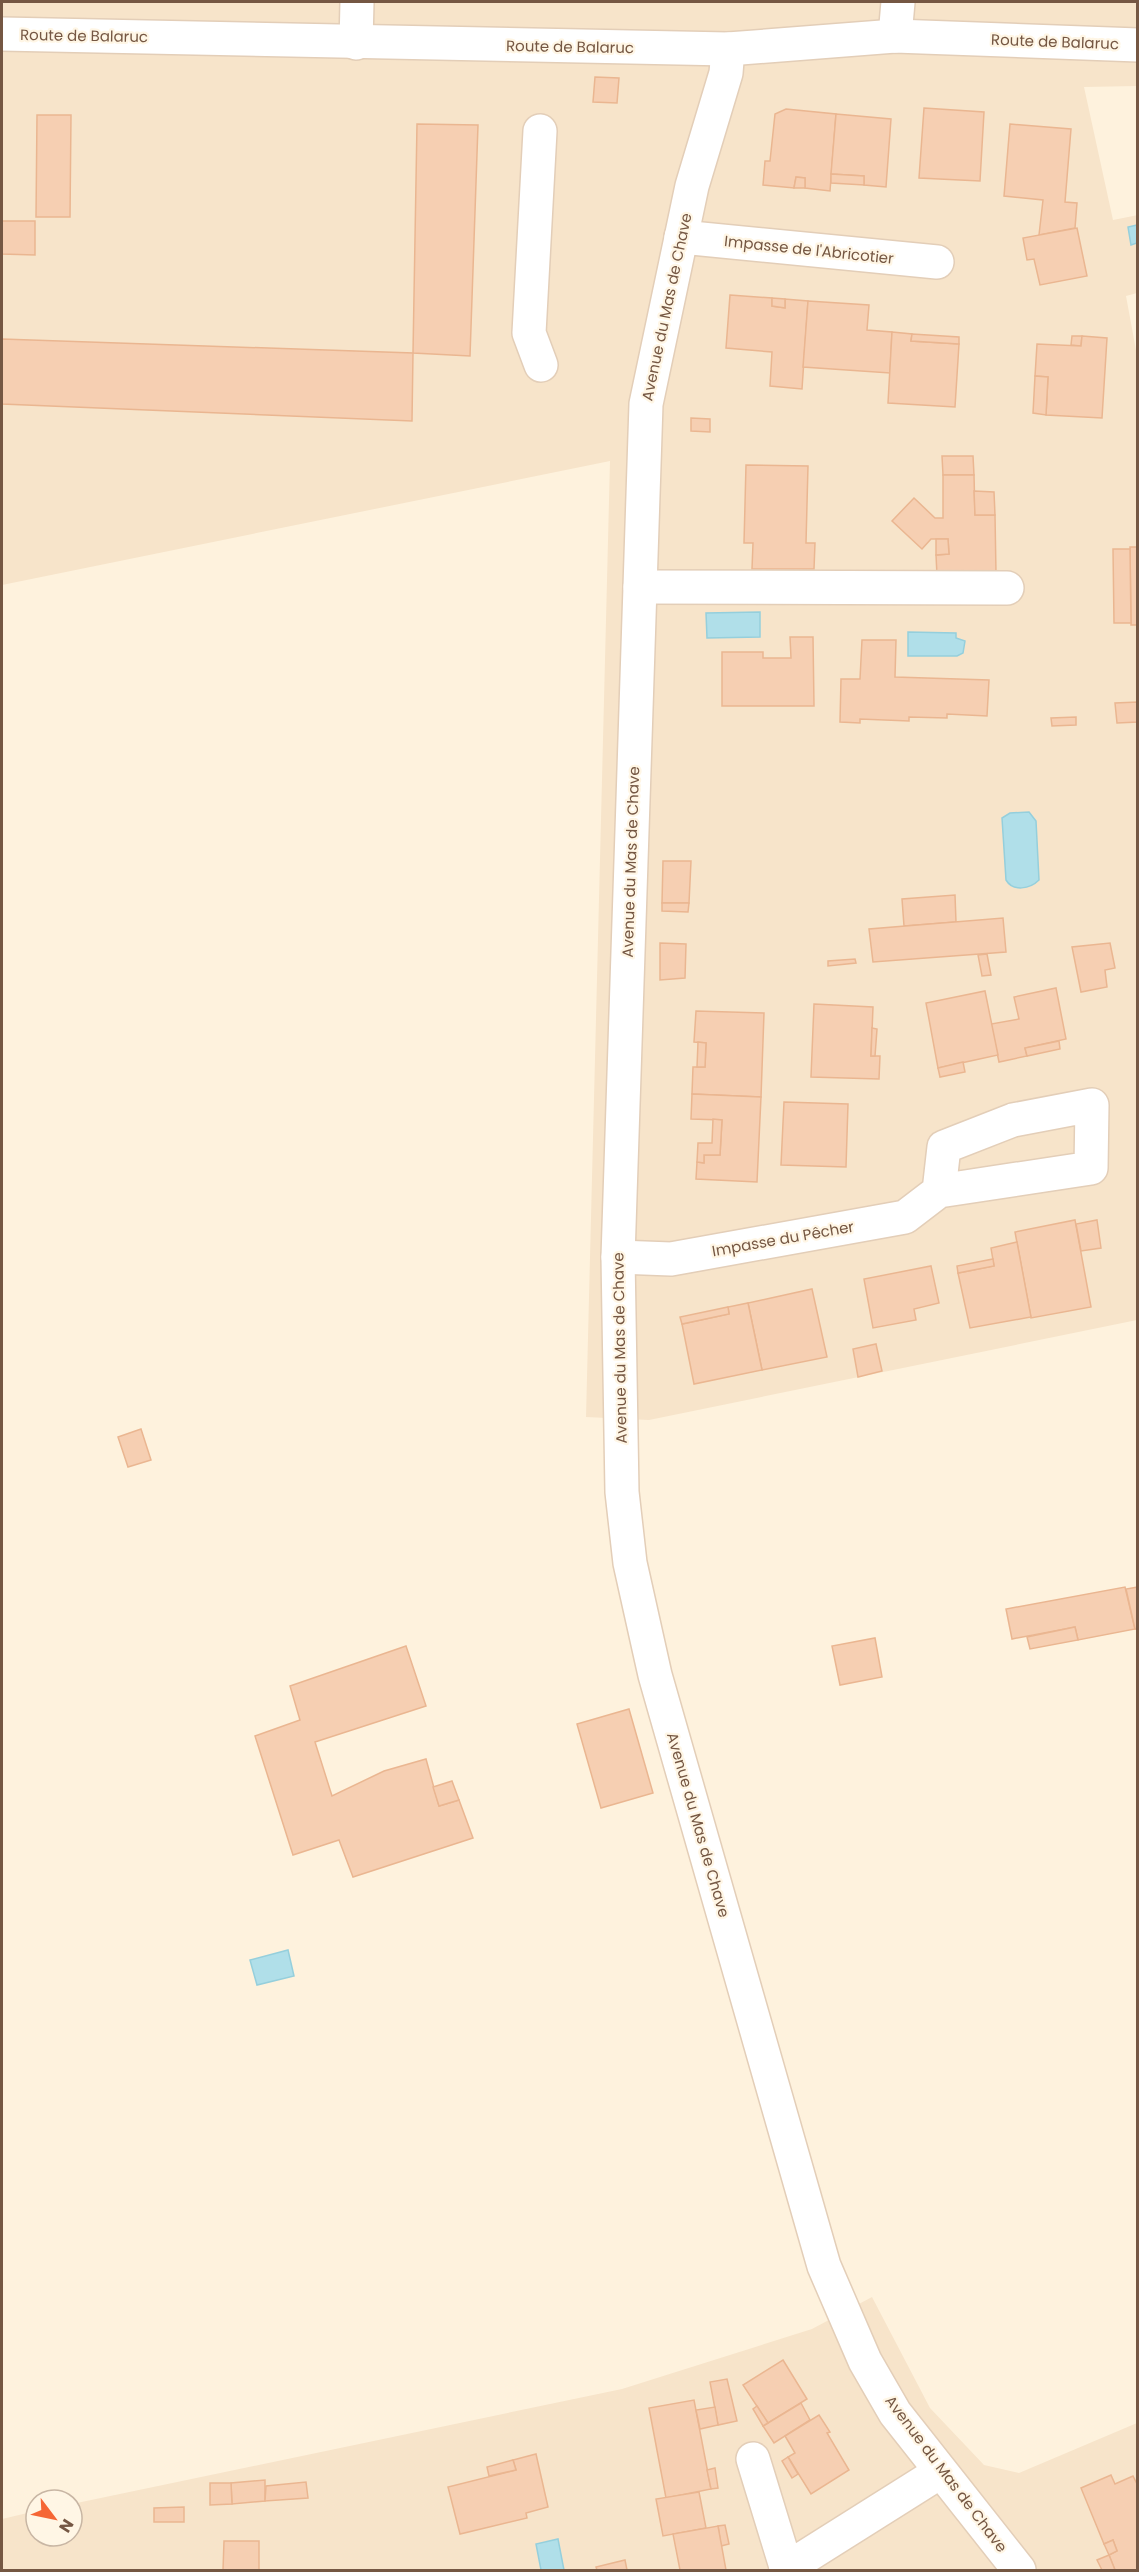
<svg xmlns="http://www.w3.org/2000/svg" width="1139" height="2572" font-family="Poppins,sans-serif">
<rect width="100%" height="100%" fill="#fef2dd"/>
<!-- residential -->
<g fill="#f7e4ca">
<path d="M 2,2 L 1137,2 L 1137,86 L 1084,87 L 1113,220 L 1138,215 L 1137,293 L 1126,296 L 1138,361 L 1137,1320 L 649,1420 L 586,1417 L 610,461 L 2,585 Z"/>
<path d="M 872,2297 L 930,2408 L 984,2465 L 1019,2473 L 1137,2423 L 1137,2570 L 2,2570 L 2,2519 L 36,2511 L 36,2536 L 72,2536 L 72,2504 L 622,2389 L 812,2329 Z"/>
</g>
<!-- water -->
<g fill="#b0dfe9" stroke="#95cfdc" stroke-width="1.5">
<path d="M 1137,225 L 1137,243 L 1131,245 L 1128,227 Z"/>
<path d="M 760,612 L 760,637 L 707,638 L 706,613 Z"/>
<path d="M 908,632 L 956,633 L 956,638 L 965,641 L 963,653 L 957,656 L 908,656 Z"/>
<path d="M 1029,812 L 1036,821 L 1039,880 C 1030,889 1013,892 1006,880 L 1002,818 L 1010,813 Z"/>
<path d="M 288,1950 L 294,1976 L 257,1985 L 250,1960 Z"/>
<path d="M 558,2539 L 564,2570 L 541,2570 L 536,2544 Z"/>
</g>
<!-- building -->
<g fill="#f6cfb2" stroke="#eab691" stroke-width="1.5">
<path d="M 595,77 L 619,78 L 617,103 L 593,102 Z"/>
<path d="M 924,108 L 984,112 L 980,181 L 919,178 Z"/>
<path d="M 786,109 L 836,114 L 830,191 L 805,188 L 805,178 L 796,177 L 794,188 L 763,185 L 765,161 L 770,161 L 775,114 Z"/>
<path d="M 836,114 L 891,119 L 886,187 L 864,185 L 864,176 L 831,174 Z"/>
<path d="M 37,115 L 71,115 L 70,217 L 36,217 Z"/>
<path d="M 417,124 L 478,125 L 470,356 L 413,353 Z"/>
<path d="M 1010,124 L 1071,129 L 1065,202 L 1077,203 L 1075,228 L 1039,235 L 1043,200 L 1004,196 Z"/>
<path d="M 831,174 L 864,176 L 864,185 L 831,183 Z"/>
<path d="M 796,177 L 805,178 L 805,188 L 794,188 Z"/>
<path d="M 2,221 L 35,221 L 35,255 L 2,254 Z"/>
<path d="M 1077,228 L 1087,276 L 1040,285 L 1034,259 L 1027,260 L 1023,238 Z"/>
<path d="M 730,295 L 772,298 L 772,306 L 785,308 L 785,299 L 808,301 L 802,389 L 770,386 L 772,352 L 726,348 Z"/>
<path d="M 772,298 L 785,299 L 785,308 L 772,306 Z"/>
<path d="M 808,301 L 869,305 L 867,330 L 892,332 L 890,373 L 803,367 Z"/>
<path d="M 892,332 L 912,334 L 911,341 L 959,344 L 955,407 L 888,403 Z"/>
<path d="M 912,334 L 959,337 L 959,344 L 911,341 Z"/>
<path d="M 1072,336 L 1082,336 L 1081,346 L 1071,345 Z"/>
<path d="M 1082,336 L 1107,338 L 1102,418 L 1046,415 L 1048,377 L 1035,376 L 1037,344 L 1081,346 Z"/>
<path d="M 2,339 L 413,353 L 412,421 L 2,404 Z"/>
<path d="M 1035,376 L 1048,377 L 1046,415 L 1033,413 Z"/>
<path d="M 691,418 L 710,419 L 710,432 L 691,431 Z"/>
<path d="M 942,456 L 973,456 L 974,475 L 943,475 Z"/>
<path d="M 746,465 L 808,466 L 806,543 L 815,543 L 814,569 L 752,569 L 753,543 L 744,543 Z"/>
<path d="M 943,475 L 974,475 L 975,515 L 995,515 L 996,573 L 937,575 L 936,555 L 949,554 L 948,539 L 931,539 L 922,549 L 892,521 L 914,498 L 935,518 L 943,518 Z"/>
<path d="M 974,491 L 994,492 L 995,515 L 975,515 Z"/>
<path d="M 936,539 L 948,539 L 949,554 L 936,555 Z"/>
<path d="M 1130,547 L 1138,547 L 1138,625 L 1131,625 L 1131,623 Z"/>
<path d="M 1113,549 L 1130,549 L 1131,623 L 1114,623 Z"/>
<path d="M 790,637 L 813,637 L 814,706 L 722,706 L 722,652 L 763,652 L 763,658 L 791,658 Z"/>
<path d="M 862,640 L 896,640 L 895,677 L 989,680 L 987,716 L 947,714 L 947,718 L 909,717 L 909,721 L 860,719 L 860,723 L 840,722 L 841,679 L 860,679 Z"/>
<path d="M 1138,702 L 1138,722 L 1117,723 L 1115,703 Z"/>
<path d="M 1076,717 L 1076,725 L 1052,726 L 1051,718 Z"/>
<path d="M 663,861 L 691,861 L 689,903 L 662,903 Z"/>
<path d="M 955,895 L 956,922 L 904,926 L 902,899 Z"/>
<path d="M 662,903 L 689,903 L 688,912 L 662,911 Z"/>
<path d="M 1003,918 L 1006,952 L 873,962 L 869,929 Z"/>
<path d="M 660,943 L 686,944 L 685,978 L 660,980 Z"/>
<path d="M 1110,943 L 1115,968 L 1105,970 L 1107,987 L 1081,992 L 1072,947 Z"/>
<path d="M 987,954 L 991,975 L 982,976 L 978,955 Z"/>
<path d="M 855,959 L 856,963 L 828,966 L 828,961 Z"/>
<path d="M 1056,988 L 1066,1039 L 1025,1048 L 1027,1056 L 999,1062 L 991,1024 L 1019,1019 L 1014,997 Z"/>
<path d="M 985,991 L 998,1055 L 938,1068 L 926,1003 Z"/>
<path d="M 814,1004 L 873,1007 L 871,1056 L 880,1056 L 879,1079 L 811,1077 Z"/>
<path d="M 696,1011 L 764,1013 L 761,1097 L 692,1094 L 693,1067 L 705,1067 L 706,1043 L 694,1042 Z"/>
<path d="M 872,1028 L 877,1029 L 875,1056 L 871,1056 Z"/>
<path d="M 1059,1041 L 1060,1049 L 1027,1056 L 1025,1048 Z"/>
<path d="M 698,1042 L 706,1043 L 705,1067 L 697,1067 Z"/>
<path d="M 963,1062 L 965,1072 L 940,1077 L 938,1068 Z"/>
<path d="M 692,1094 L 761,1097 L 757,1182 L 696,1179 L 697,1162 L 704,1163 L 704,1155 L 720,1155 L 722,1120 L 691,1119 Z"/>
<path d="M 784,1102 L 848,1104 L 846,1167 L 781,1165 Z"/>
<path d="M 713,1119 L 722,1120 L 720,1155 L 704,1155 L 704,1163 L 697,1162 L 698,1143 L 712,1143 Z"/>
<path d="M 1075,1220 L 1091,1307 L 1031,1318 L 1015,1232 Z"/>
<path d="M 1097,1220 L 1101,1248 L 1081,1251 L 1076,1224 Z"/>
<path d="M 1017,1242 L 1031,1317 L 970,1328 L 958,1273 L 994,1266 L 991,1248 Z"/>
<path d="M 993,1259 L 994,1266 L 958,1273 L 957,1266 Z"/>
<path d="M 931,1266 L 939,1303 L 914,1309 L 916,1320 L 873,1328 L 864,1279 Z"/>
<path d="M 812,1289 L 827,1357 L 762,1370 L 748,1303 Z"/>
<path d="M 748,1303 L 762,1370 L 694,1384 L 682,1324 L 729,1314 L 728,1307 Z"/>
<path d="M 728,1307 L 729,1314 L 682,1324 L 680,1317 Z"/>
<path d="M 876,1344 L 882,1371 L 858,1377 L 853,1349 Z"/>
<path d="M 141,1429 L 151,1460 L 128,1467 L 118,1437 Z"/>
<path d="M 1125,1587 L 1135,1629 L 1078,1640 L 1075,1627 L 1012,1639 L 1006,1609 Z"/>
<path d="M 1138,1587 L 1138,1629 L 1135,1629 L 1126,1589 Z"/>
<path d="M 1075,1627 L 1078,1640 L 1030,1649 L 1027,1637 Z"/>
<path d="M 875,1638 L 882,1677 L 840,1685 L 832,1646 Z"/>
<path d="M 406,1646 L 426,1706 L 315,1742 L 332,1796 L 384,1771 L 426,1759 L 439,1806 L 459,1800 L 473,1838 L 353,1877 L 339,1840 L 293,1855 L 255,1736 L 300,1720 L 290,1686 Z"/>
<path d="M 629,1709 L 653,1793 L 601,1808 L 577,1724 Z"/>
<path d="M 452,1781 L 459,1800 L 439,1806 L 433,1787 Z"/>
<path d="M 783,2360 L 807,2399 L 768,2423 L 743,2385 Z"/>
<path d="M 727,2379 L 737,2421 L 718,2425 L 710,2382 Z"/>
<path d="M 694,2400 L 711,2489 L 666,2498 L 649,2408 Z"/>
<path d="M 801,2403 L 810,2420 L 774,2443 L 763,2426 Z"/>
<path d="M 757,2406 L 768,2423 L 763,2426 L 753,2409 Z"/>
<path d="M 715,2407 L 718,2425 L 700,2429 L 696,2410 Z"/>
<path d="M 819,2415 L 830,2432 L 827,2433 L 849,2470 L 811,2494 L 788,2457 L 795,2453 L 785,2436 Z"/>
<path d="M 536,2454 L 548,2507 L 526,2513 L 527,2518 L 460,2534 L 448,2487 L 516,2470 L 513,2460 Z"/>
<path d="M 788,2457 L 798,2474 L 792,2478 L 782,2461 Z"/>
<path d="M 513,2460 L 516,2470 L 489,2476 L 487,2467 Z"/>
<path d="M 715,2468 L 718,2488 L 711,2489 L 707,2470 Z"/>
<path d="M 1111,2475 L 1115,2484 L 1133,2476 L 1138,2486 L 1138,2570 L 1115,2570 L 1109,2555 L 1117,2551 L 1113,2540 L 1104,2544 L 1081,2488 Z"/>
<path d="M 265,2480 L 265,2501 L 232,2504 L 231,2483 Z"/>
<path d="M 306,2482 L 308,2498 L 265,2501 L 266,2486 Z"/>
<path d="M 210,2483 L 231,2483 L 232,2504 L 210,2505 Z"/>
<path d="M 699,2492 L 706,2528 L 663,2536 L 656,2499 Z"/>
<path d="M 184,2507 L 184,2522 L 154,2522 L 154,2508 Z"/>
<path d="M 725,2525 L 729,2544 L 721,2546 L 718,2526 Z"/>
<path d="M 718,2526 L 726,2570 L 680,2570 L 673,2534 Z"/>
<path d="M 1113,2540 L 1117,2551 L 1109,2555 L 1104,2544 Z"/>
<path d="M 224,2541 L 259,2541 L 259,2570 L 223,2570 Z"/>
<path d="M 1109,2555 L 1115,2570 L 1102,2570 L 1097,2560 Z"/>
<path d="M 625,2560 L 627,2570 L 597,2570 L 596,2567 Z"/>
</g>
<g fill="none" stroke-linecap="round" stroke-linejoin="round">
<defs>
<g id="minor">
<path d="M 2,34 L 728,49 L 895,36 L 1138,45"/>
<path d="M 895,36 L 898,2"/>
<path d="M 356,43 L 357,2"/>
<path d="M 728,49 L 726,73 L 692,186 L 646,404 L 618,1257 L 622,1492 L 630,1563 L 655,1675 L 824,2266 L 865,2361 L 895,2413 L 1019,2570"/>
<path d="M 540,131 L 529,333 L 541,365"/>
<path d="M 681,237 L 937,262"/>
<path d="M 640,587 L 1007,588"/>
<path d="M 618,1257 L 671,1259 L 905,1217 L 939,1191 L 1091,1168 L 1092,1105 L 1013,1120 L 944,1147 L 939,1191"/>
<path d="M 753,2459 L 787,2570"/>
<path d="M 786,2569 L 940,2472"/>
</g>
</defs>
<!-- minor casing -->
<use href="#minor" stroke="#e3ceb8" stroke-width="36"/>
<!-- minor -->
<use href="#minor" stroke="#fff" stroke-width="33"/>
</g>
<g text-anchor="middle" stroke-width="4.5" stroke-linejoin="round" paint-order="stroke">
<!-- street labels -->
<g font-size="15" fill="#755743" stroke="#fff6e5">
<text transform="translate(84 36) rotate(1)" y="5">Route de Balaruc</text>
<text transform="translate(1055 42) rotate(2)" y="5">Route de Balaruc</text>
<text transform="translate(570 47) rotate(1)" y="5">Route de Balaruc</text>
<text transform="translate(809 250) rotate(6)" y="5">Impasse de l'Abricotier</text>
<text transform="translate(667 307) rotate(-78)" y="5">Avenue du Mas de Chave</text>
<text transform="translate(631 862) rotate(-88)" y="5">Avenue du Mas de Chave</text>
<text transform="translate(783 1239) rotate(-10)" y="5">Impasse du Pêcher</text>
<text transform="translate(620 1348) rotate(-91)" y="5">Avenue du Mas de Chave</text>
<text transform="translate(698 1825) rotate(74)" y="5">Avenue du Mas de Chave</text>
<text transform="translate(946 2474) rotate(53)" y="5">Avenue du Mas de Chave</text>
</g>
</g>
<!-- border -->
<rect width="1139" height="2572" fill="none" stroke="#755743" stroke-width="6"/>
<!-- north arrow -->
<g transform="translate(54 2518) rotate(122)"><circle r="28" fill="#fff6e5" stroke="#c8b6a4" stroke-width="1.5"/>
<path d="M0-4.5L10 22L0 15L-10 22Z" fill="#f56635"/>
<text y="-9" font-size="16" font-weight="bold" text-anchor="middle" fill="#755743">N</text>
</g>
</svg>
